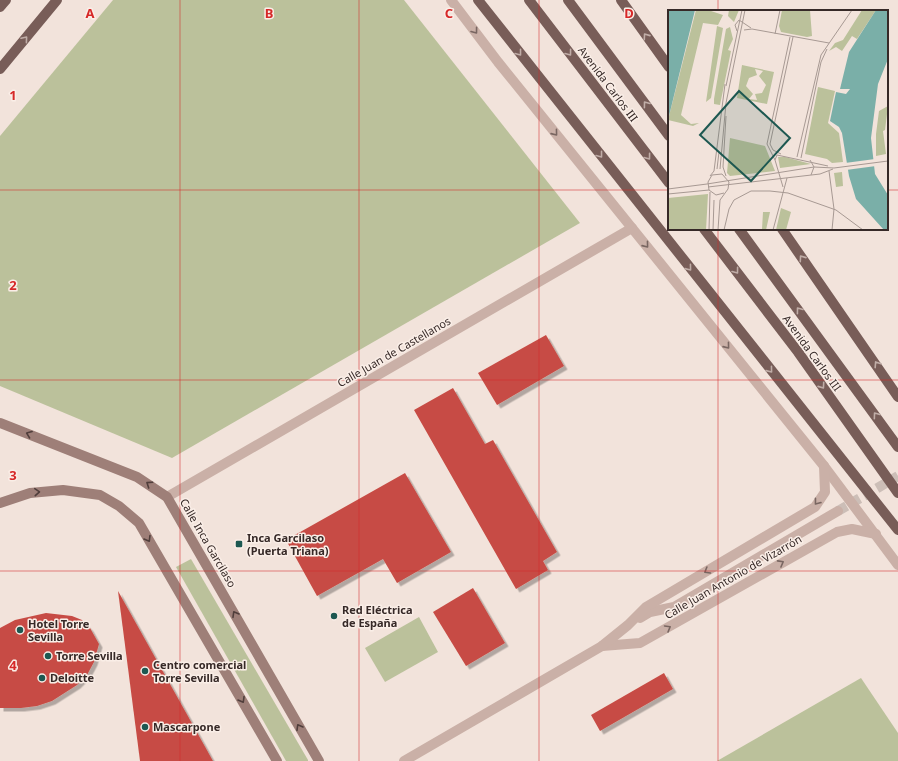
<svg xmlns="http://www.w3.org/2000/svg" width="898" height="761" font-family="'Noto Sans',sans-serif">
<defs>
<filter id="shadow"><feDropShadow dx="3.5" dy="3.5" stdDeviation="0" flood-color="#0004"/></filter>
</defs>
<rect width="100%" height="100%" fill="#f2e3db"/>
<!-- green -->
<g fill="#bbc19b">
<path d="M 113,0 L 404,0 L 580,223 L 172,458 L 0,386 L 0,136 Z"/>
<path d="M 191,559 L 308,760 L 308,761 L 286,761 L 176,567 Z"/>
<path d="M 419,617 L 438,652 L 385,682 L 365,648 Z"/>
<path d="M 861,678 L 898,733 L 898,761 L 717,761 Z"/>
</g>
<!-- building -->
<g fill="#c74c44" filter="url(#shadow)">
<path d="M 546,335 L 564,366 L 497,405 L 478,373 Z"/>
<path d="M 453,388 L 485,444 L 493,440 L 557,552 L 543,561 L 548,570 L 516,589 L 414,410 Z"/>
<path d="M 405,473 L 451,552 L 397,583 L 383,559 L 317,596 L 286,540 Z"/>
<path d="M 473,588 L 505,643 L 466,666 L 433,612 Z"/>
<path d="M 118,591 L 213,761 L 140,761 Z"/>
<path d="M 46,613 L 72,616 L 82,620 L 90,628 L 99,644 L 94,662 L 87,675 L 77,685 L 52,701 L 37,706 L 21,708 L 0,708 L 0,628 L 15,620 Z"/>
<path d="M 664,673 L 673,689 L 600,731 L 591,715 Z"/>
</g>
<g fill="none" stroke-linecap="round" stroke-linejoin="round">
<!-- street-tunnel -->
<path stroke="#ccbeb7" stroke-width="10" stroke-dasharray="10 5" stroke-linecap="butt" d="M 838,511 L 898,476"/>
<!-- street -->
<g stroke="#cab0a7" stroke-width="10">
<path d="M 451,0 L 498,62 L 824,466 L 898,565"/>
<path d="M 167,497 L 632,228"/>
<path d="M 640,618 L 650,612 L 674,607 L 838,511"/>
<path d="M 602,646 L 640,643 L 837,532 L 852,529 L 876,534"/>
<path d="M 404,761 L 602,646 L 628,625 L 646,607 L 815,507 L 825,492 L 824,466"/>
</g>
<!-- secondary -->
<g stroke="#9e7f78" stroke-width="10">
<path d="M 0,423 L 137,477 L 167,497 L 319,761"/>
<path d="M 0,503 L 30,493 L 63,490 L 100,495 L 119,506 L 139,523 L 277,761"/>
</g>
<!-- primary -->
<g stroke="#785d58" stroke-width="10">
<path d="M 478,0 L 898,530"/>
<path d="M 529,0 L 669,183"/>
<path d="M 568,0 L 669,136"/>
<path d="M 621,0 L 669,67"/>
<path d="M 0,7 L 6,0"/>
<path d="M 0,69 L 57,0"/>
<path d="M 704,229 L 798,352 L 898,493"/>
<path d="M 739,229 L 898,447"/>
<path d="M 782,229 L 898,397"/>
</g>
</g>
<!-- one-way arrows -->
<defs><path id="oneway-chevron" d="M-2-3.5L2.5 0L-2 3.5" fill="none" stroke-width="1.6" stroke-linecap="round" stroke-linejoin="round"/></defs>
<g stroke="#796661">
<use href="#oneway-chevron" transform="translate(475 31) rotate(53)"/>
<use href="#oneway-chevron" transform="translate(555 133) rotate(51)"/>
<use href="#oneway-chevron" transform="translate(646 245) rotate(51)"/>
<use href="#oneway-chevron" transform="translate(727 346) rotate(51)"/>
<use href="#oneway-chevron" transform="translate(817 502) rotate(128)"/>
<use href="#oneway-chevron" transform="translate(781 563) rotate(-29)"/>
<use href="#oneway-chevron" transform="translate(707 571) rotate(149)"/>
<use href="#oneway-chevron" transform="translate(668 628) rotate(-30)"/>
</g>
<g stroke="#c0ada7">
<use href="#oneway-chevron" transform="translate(646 36) rotate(-125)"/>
<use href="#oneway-chevron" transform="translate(25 39) rotate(-50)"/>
<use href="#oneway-chevron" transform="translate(519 53) rotate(52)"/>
<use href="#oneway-chevron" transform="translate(569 53) rotate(53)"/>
<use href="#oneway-chevron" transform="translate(646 104) rotate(-127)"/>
<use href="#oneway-chevron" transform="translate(600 155) rotate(52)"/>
<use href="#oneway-chevron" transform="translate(648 157) rotate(53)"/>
<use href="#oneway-chevron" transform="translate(802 258) rotate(-125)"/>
<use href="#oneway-chevron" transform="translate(689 268) rotate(51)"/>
<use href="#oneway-chevron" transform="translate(736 271) rotate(53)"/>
<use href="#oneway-chevron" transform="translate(799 310) rotate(-127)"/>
<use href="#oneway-chevron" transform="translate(877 364) rotate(-123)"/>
<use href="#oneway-chevron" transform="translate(770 370) rotate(51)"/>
<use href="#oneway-chevron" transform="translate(822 386) rotate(55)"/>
<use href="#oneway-chevron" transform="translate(876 415) rotate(-126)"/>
</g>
<g stroke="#503e3b">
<use href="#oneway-chevron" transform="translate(29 434) rotate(-159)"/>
<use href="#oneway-chevron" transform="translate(149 484) rotate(-146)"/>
<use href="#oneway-chevron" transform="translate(37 492) rotate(-4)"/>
<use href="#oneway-chevron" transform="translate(148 539) rotate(59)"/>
<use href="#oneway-chevron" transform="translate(235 614) rotate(-120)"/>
<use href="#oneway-chevron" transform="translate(242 700) rotate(60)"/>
<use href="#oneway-chevron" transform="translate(299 727) rotate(-120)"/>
</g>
<!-- grid -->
<path fill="none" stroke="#d62828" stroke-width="1" stroke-opacity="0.55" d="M 180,0 L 180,761M 359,0 L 359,761M 539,0 L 539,761M 718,0 L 718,11M 0,190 L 669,190M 887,190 L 898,190M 718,229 L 718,761M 0,380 L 898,380M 0,571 L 898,571"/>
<!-- markers -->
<g fill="#1d5851" stroke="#faeee7" stroke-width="1.5">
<rect x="235" y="540" width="8" height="8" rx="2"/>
<circle cx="334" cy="616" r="4"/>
<circle cx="20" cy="630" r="4"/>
<circle cx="48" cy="656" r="4"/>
<circle cx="145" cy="671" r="4"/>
<circle cx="42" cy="678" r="4"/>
<circle cx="145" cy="727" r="4"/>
</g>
<g text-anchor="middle" stroke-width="3" stroke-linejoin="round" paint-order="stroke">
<!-- street labels -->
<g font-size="11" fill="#362927" stroke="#faeee7">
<text transform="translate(608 84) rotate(53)" y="4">Avenida Carlos III</text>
<text transform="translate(394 352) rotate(-30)" y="4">Calle Juan de Castellanos</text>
<text transform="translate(812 353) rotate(54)" y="4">Avenida Carlos III</text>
<text transform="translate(208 543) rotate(60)" y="4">Calle Inca Garcilaso</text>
<text transform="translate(733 577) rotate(-30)" y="4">Calle Juan Antonio de Vizarrón</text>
</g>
<!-- poi labels -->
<g font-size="11" font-weight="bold" fill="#362927" stroke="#faeee7" text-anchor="start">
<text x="247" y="542">Inca Garcilaso<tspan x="247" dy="13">(Puerta Triana)</tspan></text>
<text x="342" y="614">Red Eléctrica<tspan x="342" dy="13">de España</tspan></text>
<text x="28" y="628">Hotel Torre<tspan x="28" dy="13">Sevilla</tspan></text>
<text x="56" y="660">Torre Sevilla</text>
<text x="153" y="669">Centro comercial<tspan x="153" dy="13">Torre Sevilla</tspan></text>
<text x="50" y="682">Deloitte</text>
<text x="153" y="731">Mascarpone</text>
</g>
</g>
<!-- overview -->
<g transform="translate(668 10)">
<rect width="220" height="220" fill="#f2e3db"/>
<path d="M 28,0 L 40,0 L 55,5 L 50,15 L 35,13 L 13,105 L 23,114 L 31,113 L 25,116 L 0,110 ZM 61,0 L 71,0 L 66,12 L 60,6 ZM 114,0 L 142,0 L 144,26 L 139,27 L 113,22 L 111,16 ZM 194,0 L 208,0 L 189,29 L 184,26 L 174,41 L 168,37 L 161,41 L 167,33 L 175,30 ZM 49,16 L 55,18 L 43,88 L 38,92 ZM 62,17 L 65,29 L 60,40 L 63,41 L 52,95 L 46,94 L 46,89 L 58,19 ZM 74,55 L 106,62 L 99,94 L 69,88 ZM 87,59 L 95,61 L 91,66 L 98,75 L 94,83 L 87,84 L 89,90 L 81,89 L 85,84 L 78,76 L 81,68 L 89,65 ZM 150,77 L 167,81 L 160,113 L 171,123 L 175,152 L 164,153 L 159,149 L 137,144 ZM 220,96 L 217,120 L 215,121 L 218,144 L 208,146 L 208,124 L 211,101 ZM 62,128 L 97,136 L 107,161 L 62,166 L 59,163 ZM 110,147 L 117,147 L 143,154 L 112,158 ZM 174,162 L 175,176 L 168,177 L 166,163 ZM 40,184 L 38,220 L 0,220 L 0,188 ZM 113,198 L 123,202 L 118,220 L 108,220 ZM 95,202 L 102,202 L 98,220 L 94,219 Z" fill="#bbc19b" fill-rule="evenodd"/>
<path d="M 0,0 L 27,0 L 0,110 ZM 208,0 L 220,0 L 220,49 L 210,74 L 203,128 L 207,164 L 220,185 L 220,220 L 216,220 L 188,189 L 181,166 L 174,123 L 171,117 L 162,111 L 168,82 L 178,84 L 182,79 L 172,79 L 181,42 Z" fill="#7aafa8"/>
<path d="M 207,149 L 208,156 L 178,160 L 177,153 Z" fill="#f2e3db"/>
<path fill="none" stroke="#a79993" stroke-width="1" d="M 76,20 L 84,19 L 161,33M 69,21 L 67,15 L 71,10 L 83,18M 107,24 L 112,0M 58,76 L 74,0M 113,144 L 105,140 L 102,134 L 125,27M 129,147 L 153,45 L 184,0M 133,148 L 153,52 L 159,39M 107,150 L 99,134 L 122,27M 142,150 L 146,157 L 143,165M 49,159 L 51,142M 52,159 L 58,93 L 77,0M 161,161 L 166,199 L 164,220M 42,166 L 46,161 L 57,74M 58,166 L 55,157 L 58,106M 39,174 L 146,157 L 166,158 L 220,151M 40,177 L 152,164 L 165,159M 115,177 L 107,150 L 109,145 L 160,156M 0,179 L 39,174M 0,184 L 41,180M 41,220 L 42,182M 45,220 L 46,190M 50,220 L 52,190 L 60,179 L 61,172 L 54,164 L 44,165 L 40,172 L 41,180 L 48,185 L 56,183M 56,220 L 61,199 L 66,190 L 83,181 L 102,181 L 120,183 L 168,200 L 195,220M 105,220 L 119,168"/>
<path fill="#1d5851" fill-opacity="0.15" stroke="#1d5851" stroke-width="2" d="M 71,81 L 122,128 L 83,171 L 32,125 Z"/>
<rect width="220" height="220" fill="none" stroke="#362927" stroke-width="2"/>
</g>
<g font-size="13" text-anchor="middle" font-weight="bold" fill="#d62828" stroke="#faeee7" stroke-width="3" stroke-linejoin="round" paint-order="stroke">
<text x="90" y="18">A</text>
<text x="269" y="18">B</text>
<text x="449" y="18">C</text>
<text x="629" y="18">D</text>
<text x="13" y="100">1</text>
<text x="13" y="290">2</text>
<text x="13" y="480">3</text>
<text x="13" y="670">4</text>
</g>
</svg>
